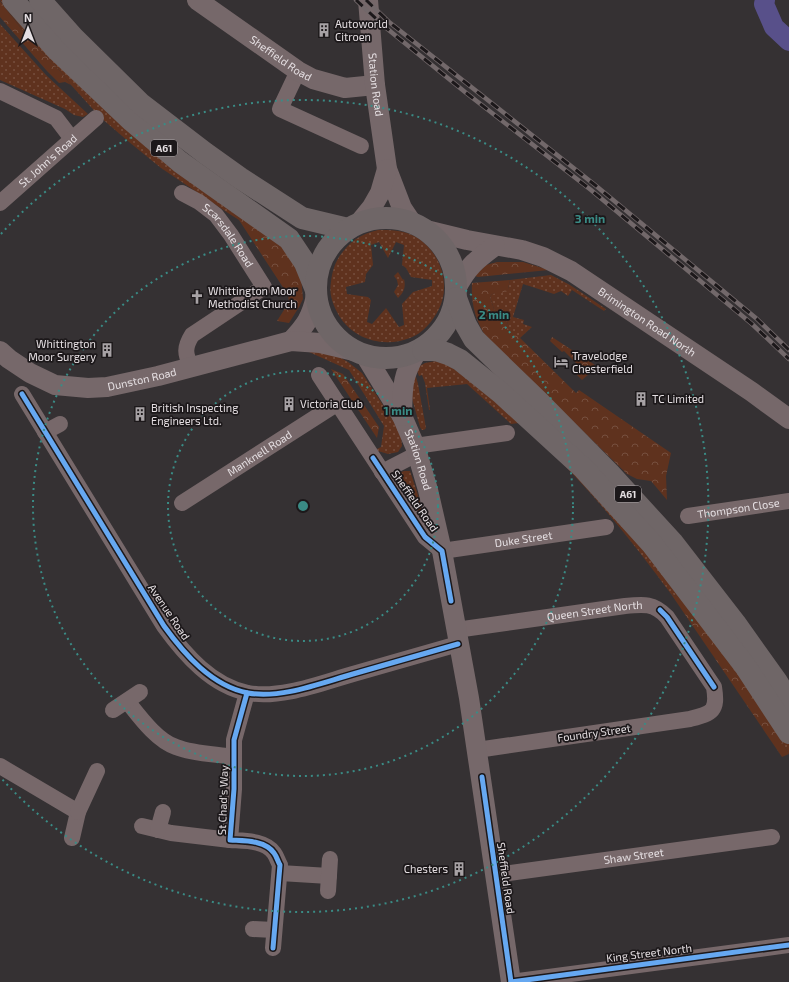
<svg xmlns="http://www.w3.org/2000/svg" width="789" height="982" font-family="'Exo 2',sans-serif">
<defs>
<pattern id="grass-dots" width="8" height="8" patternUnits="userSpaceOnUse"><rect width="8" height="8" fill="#5f321e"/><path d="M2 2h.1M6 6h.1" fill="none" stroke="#764f3e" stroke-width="1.8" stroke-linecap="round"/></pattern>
<pattern id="forest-crowns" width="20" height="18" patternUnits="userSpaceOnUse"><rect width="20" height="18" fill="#5f321e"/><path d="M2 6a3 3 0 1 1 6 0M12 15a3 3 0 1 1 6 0" fill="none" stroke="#764f3e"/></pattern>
</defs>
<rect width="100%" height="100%" fill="#353133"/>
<!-- grass -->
<g fill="url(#grass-dots)" fill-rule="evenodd">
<path d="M 0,0 L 4,0 L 254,222 L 228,212 L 228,213 L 161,168 L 129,142 L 100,117 L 71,85 L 60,71 L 27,36 Z"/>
<path d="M 0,24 L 46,75 L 88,114 L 83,117 L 74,115 L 65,109 L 0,80 Z"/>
<path d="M 378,230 C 390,230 403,230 414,236 C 439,249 452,283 439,309 C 433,321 422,334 410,338 C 382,349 350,338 337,312 C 332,302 329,293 331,282 C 332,273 334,265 339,257 C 349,242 360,234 378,230 ZM 379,242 L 388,258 L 396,242 L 404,245 L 402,265 L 406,268 L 411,277 L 432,280 L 432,286 L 413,292 L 402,304 L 404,325 L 399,327 L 386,308 L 372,324 L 367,322 L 371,300 L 368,297 L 347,294 L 346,287 L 365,282 L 366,274 L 373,265 L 371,245 Z"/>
<path d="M 398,272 L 403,280 L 404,279 C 406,287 404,292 398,298 L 394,292 L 398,285 L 397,280 L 394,276 Z"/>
<path d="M 551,275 L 570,285 L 606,309 L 604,311 L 572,290 L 568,296 L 561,291 L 554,294 L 523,284 L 513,317 L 524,320 L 523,324 L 532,327 L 520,338 L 505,327 L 508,323 L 494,309 L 490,297 L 492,294 L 508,289 L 510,280 Z"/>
<path d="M 309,352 L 325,352 L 341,358 L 348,362 L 362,373 L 394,422 L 401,436 L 402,446 L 398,452 L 388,454 L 378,451 L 377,449 L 381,447 L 384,426 L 349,370 Z"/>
<path d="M 436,361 L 443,363 L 451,367 L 521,416 L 621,516 L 789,743 L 789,754 L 765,714 L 680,597 L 671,594 C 627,534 576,471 519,423 L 511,424 L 467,384 L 427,388 L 430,410 L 429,410 L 425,383 L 422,375 L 419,376 L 417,371 L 418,367 L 425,363 Z"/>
<path d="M 415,373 L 418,384 L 426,428 L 424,430 L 422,430 L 420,427 L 411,395 Z"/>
<path d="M 404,471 L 410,471 L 419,498 L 424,521 L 396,483 L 399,473 Z"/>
</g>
<!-- forest -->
<g fill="url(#forest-crowns)">
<path d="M 0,1 L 27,36 L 60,71 L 71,85 L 65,82 L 59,83 L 46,70 L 0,17 Z"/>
<path d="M 228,211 L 254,222 L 283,245 L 301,276 L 303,299 L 299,307 L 289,323 L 277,321 L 289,302 L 288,295 L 239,220 L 228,213 Z"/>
<path d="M 497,262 L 523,262 L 549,270 L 478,277 L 475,276 L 486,265 Z"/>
<path d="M 510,280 L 508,289 L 506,292 L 492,294 L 490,297 L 494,309 L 508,323 L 505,327 L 517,335 L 576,393 L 579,390 L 671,453 L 666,476 L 667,500 L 651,481 L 637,479 L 627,474 L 486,337 C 475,319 471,304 472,283 Z"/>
<path d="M 552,337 L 595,365 L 589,374 L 582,380 L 576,374 L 582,369 L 564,351 L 562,352 L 550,341 Z"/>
<path d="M 331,369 L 343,374 L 379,427 L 377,438 Z"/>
<path d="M 671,594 L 680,597 L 688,605 L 765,714 L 789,754 L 782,757 Z"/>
</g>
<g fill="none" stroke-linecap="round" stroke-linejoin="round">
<!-- river -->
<path stroke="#58508a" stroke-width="20" d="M 765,0 L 764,4 L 774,27 L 789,41"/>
<!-- minor -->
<g stroke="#77686a" stroke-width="16">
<path d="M 298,71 L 280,109 L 361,146"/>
<path d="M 0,91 L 56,118 L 72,139"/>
<path id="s1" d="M 182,193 L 199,202 L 216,215 L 231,235 L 264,287 L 192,335 C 184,348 185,353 191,367"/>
<path id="s2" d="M 0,203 L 96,118"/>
<path id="s3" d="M 319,375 L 425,537 L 442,551 L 606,527"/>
<path d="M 22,394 L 164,626 C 185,655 212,686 248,693 C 281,699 321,683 353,674 C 388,664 423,654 458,644"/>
<path d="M 45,432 L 60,424"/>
<path d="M 415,446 L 507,433"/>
<path d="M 382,472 L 417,454"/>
<path id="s4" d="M 182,503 L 338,403"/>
<path id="s5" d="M 688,516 L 789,501"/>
<path id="s6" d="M 456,630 L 625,606 C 644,604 654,603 667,617 L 714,687 C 718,712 712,713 690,719 L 477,750"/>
<path d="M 247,693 L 234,740 L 234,789 L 230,840 C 244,841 265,840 274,853 C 277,857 278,862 280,865 L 273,948"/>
<path d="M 127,701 C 139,716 157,741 176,747 C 194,754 215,754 234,757"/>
<path d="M 113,710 L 140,692"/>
<path d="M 0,766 L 78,812 L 72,838"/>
<path d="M 78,812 L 97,771"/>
<path d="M 142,826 L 171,833 L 230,840"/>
<path d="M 158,830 L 163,812"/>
<path d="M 280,873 L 329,876"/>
<path id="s7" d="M 495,875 L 772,837"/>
<path d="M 328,891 L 330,859"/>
<path d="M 253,929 L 274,930"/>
<path d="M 511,982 L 789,945"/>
</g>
<!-- major -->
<g stroke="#76686a" stroke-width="20">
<path id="s8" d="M 197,0 L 298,71 L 313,79 L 345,88 L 375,85"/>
<path id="s9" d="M 368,0 L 375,85 L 387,169 L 402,208 L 412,223"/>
<path d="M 359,223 L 372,207 L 380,193 L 387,169"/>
<path id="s10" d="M 426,230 L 467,240 L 522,250 L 543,257 L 571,271 L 752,392 L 789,419"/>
<path d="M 456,289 C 467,267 476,260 495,246"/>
<path d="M 291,341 C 306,325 311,318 316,296"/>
<path id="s11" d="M 0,351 L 9,359 L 30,373 L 55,385 L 88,388 L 107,387 L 158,376 L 291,341 L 320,343 L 354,351"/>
<path id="s12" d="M 365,355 L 402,416 L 415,446 L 428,490 L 442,551 L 469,698 L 511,982"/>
<path d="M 402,416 C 403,389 401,378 416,353"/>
</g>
<!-- highway -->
<g stroke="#6f6667" stroke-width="22">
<path d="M 13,0 L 56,49 L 132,121 L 180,162 L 289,239 L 305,263 L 316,290"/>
<path d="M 40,0 L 73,37 L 141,104 L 205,153 L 240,178 L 302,218 L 348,229"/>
<circle cx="386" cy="288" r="70"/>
<path d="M 456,298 L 466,325 L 474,339 L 541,404 L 609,473 L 673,543 L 735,623 L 777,682 L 789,702"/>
<path d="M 423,350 L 436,350 L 448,354 L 460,360 L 501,393 L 584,469 L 652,544 L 745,666 L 789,733"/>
</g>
<defs>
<g id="rail">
<path d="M 356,0 L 385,27 L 465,92 L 591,190 L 752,324 L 789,359"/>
<path d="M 366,0 L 389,22 L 595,185 L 757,319 L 789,350"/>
</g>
</defs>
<!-- rail casing -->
<use href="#rail" stroke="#72686a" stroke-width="4.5"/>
<!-- rail -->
<use href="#rail" stroke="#1c181a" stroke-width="3" stroke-dasharray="9" stroke-linecap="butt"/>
<defs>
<g id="cycleway">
<path d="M 22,394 L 164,626 C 185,655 212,686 248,693 C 281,699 321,683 353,674 C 388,664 423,654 458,644"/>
<path d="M 373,458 L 425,537 L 442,551 L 451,601"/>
<path d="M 660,610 L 667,617 L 714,687"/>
<path d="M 247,693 L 234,740 L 234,789 L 230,840 C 244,841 265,840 274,853 C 277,857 278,862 280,865 L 273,948"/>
<path d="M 482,777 L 511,982"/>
<path d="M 511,982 L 789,945"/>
</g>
</defs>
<!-- cycleway casing -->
<use href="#cycleway" stroke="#1c181a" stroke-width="8"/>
<!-- cycleway -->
<use href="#cycleway" stroke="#66a8f1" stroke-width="5"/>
</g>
<!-- distance rings -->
<g fill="none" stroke="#3a8b85" stroke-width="2" stroke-dasharray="2 4">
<circle cx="303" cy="506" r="135"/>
<circle cx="303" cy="506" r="270"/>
<path d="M1 234A406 406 0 1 1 1 778"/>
</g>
<!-- icons -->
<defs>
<symbol id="building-bare" viewBox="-9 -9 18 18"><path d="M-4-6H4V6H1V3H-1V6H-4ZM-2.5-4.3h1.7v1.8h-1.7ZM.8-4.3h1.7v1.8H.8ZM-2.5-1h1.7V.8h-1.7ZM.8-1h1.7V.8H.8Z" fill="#a7a2a5" stroke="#1c181a" stroke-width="2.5" paint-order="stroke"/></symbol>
<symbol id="church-bare" viewBox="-9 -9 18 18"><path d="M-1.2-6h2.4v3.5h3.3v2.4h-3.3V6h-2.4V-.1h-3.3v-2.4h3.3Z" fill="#a7a2a5" stroke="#1c181a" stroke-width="2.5" paint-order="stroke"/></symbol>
<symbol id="hotel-bare" viewBox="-9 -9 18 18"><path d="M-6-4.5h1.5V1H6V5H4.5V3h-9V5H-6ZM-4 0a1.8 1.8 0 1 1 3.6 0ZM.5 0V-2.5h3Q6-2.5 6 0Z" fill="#a7a2a5" stroke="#1c181a" stroke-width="2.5" paint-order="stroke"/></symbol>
</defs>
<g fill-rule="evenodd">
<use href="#building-bare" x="314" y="20" width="20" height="20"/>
<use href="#church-bare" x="187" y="287" width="20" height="20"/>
<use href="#building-bare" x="97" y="340" width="20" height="20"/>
<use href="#hotel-bare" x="551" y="352" width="20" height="20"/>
<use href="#building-bare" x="631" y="389" width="20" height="20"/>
<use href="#building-bare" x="279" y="394" width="20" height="20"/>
<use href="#building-bare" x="130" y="404" width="20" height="20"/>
<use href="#building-bare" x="449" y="859" width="20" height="20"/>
</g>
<g text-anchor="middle" stroke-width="3.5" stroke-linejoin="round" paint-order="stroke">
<!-- shield labels -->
<g fill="#1c181a" stroke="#a9a3a6" stroke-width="1">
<rect x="151" y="140" width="26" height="16" rx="3"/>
<rect x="615" y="486" width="26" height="16" rx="3"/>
</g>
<g font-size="10" font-weight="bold" fill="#e5dfe2">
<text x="164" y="152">A61</text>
<text x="628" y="498">A61</text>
</g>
<!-- poi labels -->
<g font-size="11" fill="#e5dfe2" stroke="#1c181a" text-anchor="start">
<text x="335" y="28">Autoworld<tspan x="335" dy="13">Citroen</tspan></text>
<text x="208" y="295">Whittington Moor<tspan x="208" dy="13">Methodist Church</tspan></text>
<text x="96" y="348" text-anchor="end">Whittington<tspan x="96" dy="13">Moor Surgery</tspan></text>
<text x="572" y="360">Travelodge<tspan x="572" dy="13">Chesterfield</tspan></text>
<text x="652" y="403">TC Limited</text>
<text x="300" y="408">Victoria Club</text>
<text x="151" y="412">British Inspecting<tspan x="151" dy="13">Engineers Ltd.</tspan></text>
<text x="448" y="873" text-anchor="end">Chesters</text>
</g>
<!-- street labels -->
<g font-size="11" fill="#e5dfe2" stroke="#1c181a">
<text dy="4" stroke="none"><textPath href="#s8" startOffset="102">Sheffield Road</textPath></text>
<text dy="4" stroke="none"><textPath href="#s9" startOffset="85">Station Road</textPath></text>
<text dy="4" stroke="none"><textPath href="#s2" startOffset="64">St. John's Road</textPath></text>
<text dy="4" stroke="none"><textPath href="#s1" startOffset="64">Scarsdale Road</textPath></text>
<text dy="4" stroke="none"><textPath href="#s10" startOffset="243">Brimington Road North</textPath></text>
<text dy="4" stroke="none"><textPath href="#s11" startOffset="153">Dunston Road</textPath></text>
<text dy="4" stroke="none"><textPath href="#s4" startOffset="92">Manknell Road</textPath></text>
<text dy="4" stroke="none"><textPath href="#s12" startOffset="118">Station Road</textPath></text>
<text transform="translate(415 501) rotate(55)" y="4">Sheffield Road</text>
<text dy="4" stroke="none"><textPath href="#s5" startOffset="51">Thompson Close</textPath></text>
<text dy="4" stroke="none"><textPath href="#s3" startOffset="298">Duke Street</textPath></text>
<text dy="4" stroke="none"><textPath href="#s6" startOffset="140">Queen Street North</textPath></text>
<text transform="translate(169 612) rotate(56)" y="4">Avenue Road</text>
<text transform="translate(594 733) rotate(-8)" y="4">Foundry Street</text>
<text transform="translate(223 800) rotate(-88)" y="4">St Chad's Way</text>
<text dy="4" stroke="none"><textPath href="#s7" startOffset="140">Shaw Street</textPath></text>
<text transform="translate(506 878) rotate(82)" y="4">Sheffield Road</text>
<text transform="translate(649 953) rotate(-7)" y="4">King Street North</text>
</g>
</g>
<circle cx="303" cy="506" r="6" fill="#3a8b85" stroke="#1c181a" stroke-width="2"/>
<g font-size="12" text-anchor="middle" font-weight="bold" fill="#3a8b85" stroke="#1c181a" stroke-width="3.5" stroke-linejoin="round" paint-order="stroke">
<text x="590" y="223">3 min</text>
<text x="494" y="319">2 min</text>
<text x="398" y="415">1 min</text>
</g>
<!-- north arrow -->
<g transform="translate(28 28)" stroke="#1c181a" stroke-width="3" paint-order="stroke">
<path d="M0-3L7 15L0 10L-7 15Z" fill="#e5dfe2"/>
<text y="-6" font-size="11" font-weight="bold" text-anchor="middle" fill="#e5dfe2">N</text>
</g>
</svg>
